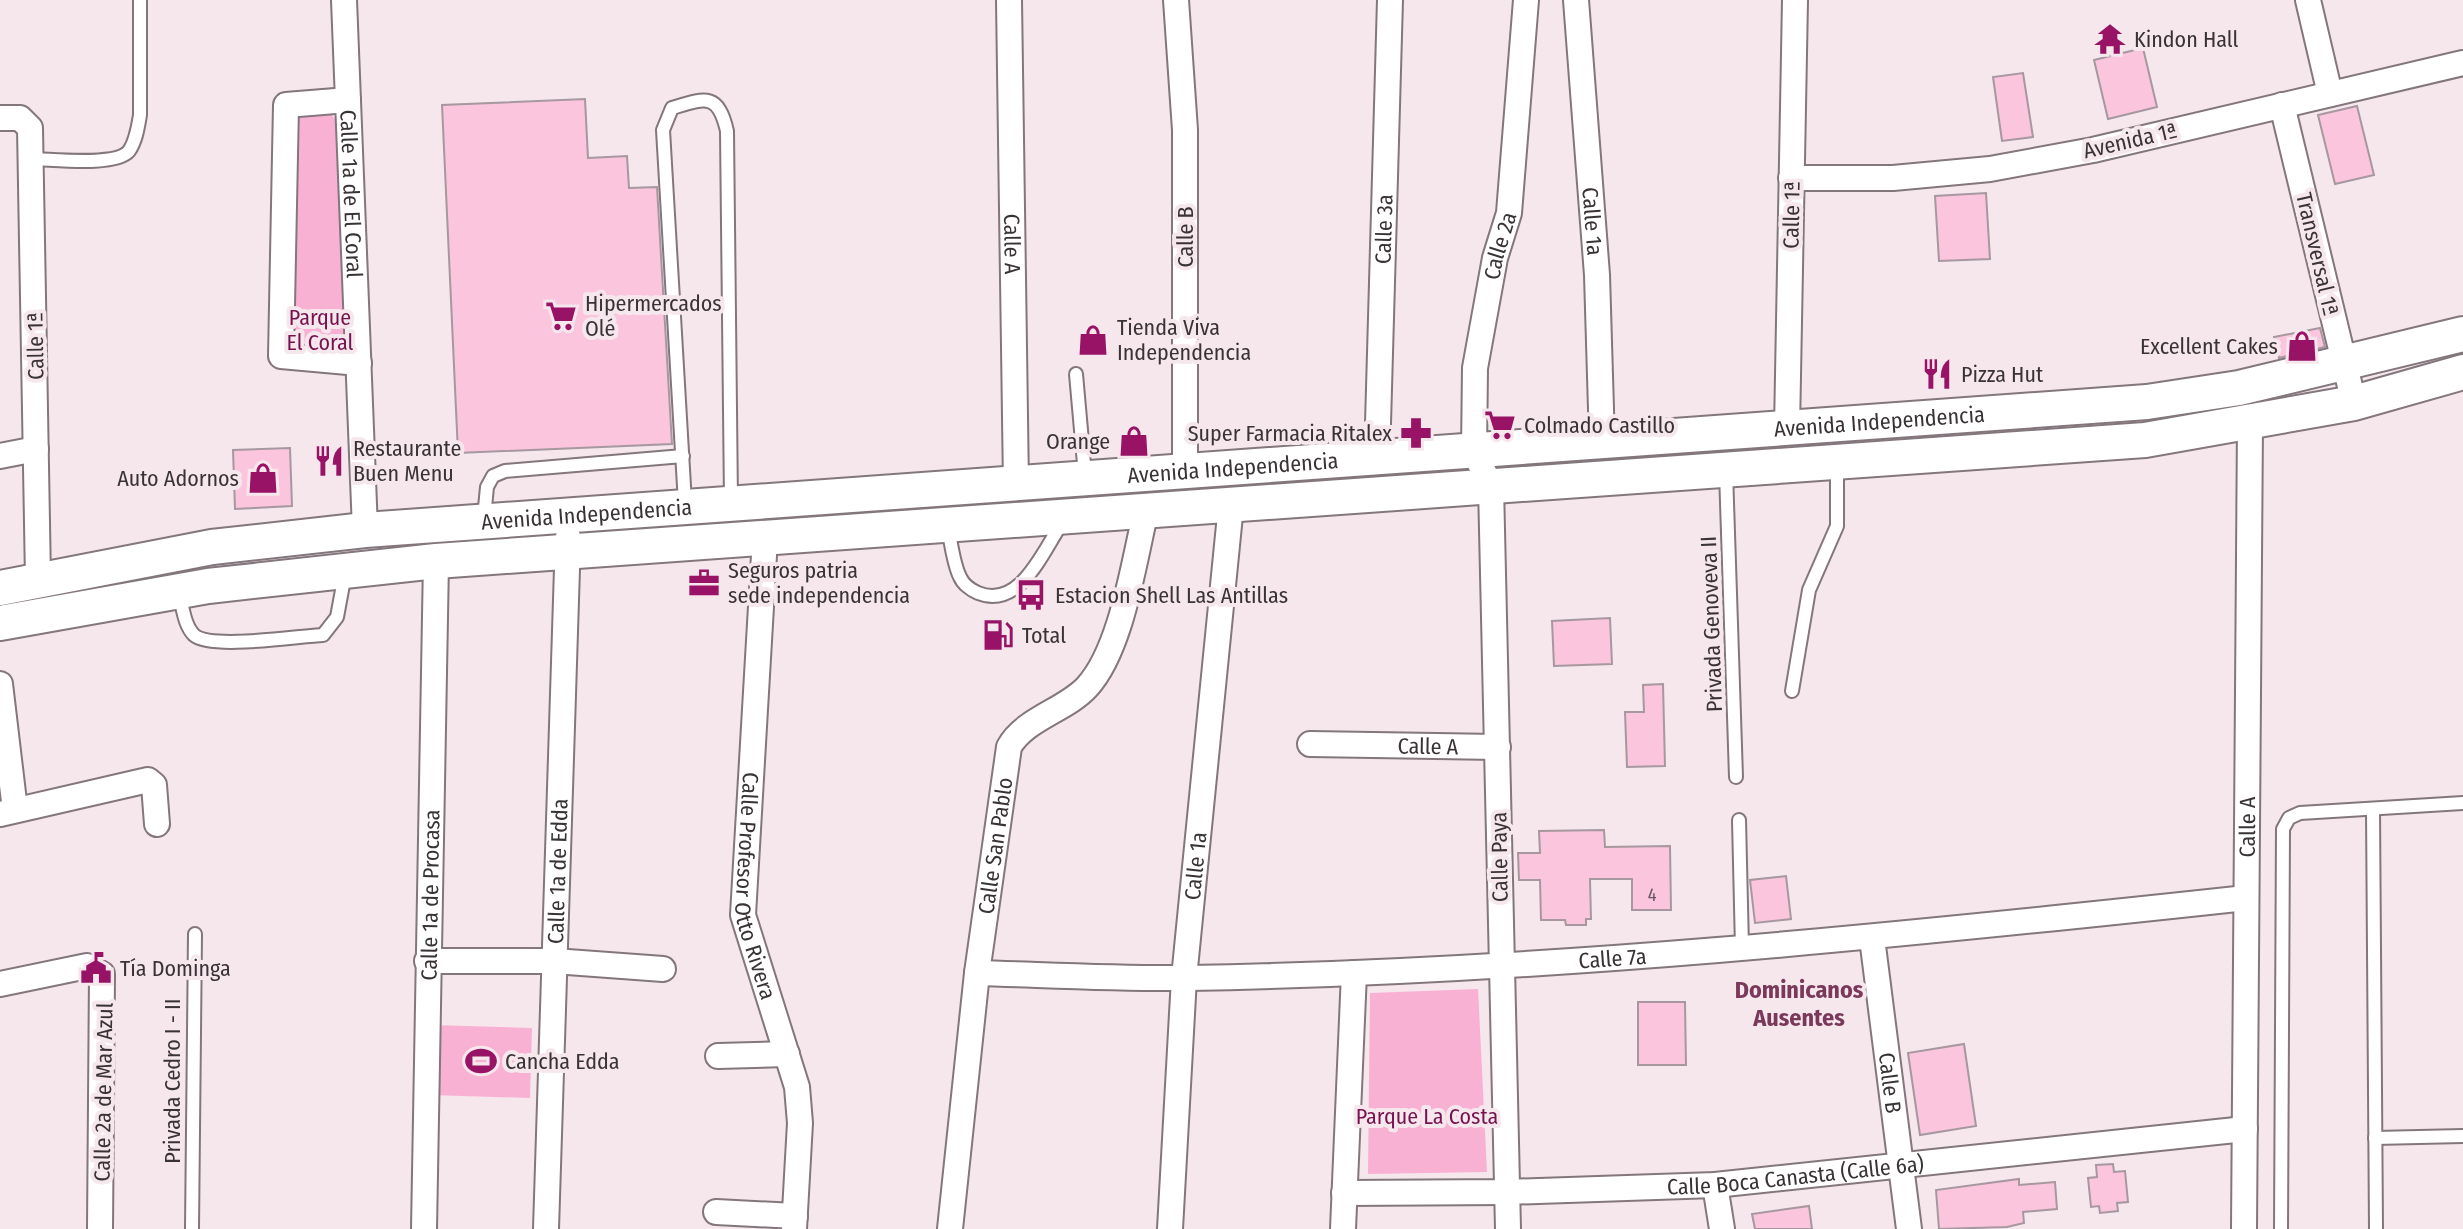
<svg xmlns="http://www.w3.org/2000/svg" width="2463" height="1229" font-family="'Fira Sans Condensed',sans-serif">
<rect width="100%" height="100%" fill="#f6e7ed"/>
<!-- green -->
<g fill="#f9b1d3">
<path d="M 327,110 L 337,121 L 348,350 L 298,350 L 294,342 L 298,121 L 301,114 Z"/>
<path d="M 1478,989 L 1487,1172 L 1368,1174 L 1370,993 Z"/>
<path d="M 432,1025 L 532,1028 L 530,1098 L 430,1095 Z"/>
</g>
<!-- building -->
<g fill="#fac5dd" stroke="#a6989e" stroke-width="2">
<path d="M 2143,48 L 2157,107 L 2108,119 L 2094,60 Z"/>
<path d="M 2023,73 L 2033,137 L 2002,141 L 1993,77 Z"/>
<path d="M 585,99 L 588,158 L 627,156 L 629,188 L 657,187 L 672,444 L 458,453 L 442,105 Z"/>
<path d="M 2357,106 L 2374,175 L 2335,184 L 2318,115 Z"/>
<path d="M 1986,193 L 1990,259 L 1939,261 L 1935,196 Z"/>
<path d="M 2320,328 L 2325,347 L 2279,358 L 2274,337 Z"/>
<path d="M 290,448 L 292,506 L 235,509 L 233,450 Z"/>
<path d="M 1610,618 L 1612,664 L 1554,666 L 1552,621 Z"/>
<path d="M 1663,684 L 1665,766 L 1627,767 L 1625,712 L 1644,712 L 1643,685 Z"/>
<path d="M 1604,830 L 1605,847 L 1670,846 L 1671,910 L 1632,910 L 1632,879 L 1590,879 L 1591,919 L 1586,919 L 1586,925 L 1566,925 L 1565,920 L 1541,920 L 1540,880 L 1519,880 L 1518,853 L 1540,853 L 1539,831 Z"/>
<path d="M 1786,876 L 1791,919 L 1755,923 L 1750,880 Z"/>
<path d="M 1638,1002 L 1685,1002 L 1686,1065 L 1638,1065 Z"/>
<path d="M 1964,1044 L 1976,1126 L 1920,1135 L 1908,1053 Z"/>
<path d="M 2113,1164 L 2114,1172 L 2125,1171 L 2128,1202 L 2117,1203 L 2118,1211 L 2100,1213 L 2099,1206 L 2091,1207 L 2088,1178 L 2097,1177 L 2096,1165 Z"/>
<path d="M 2019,1179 L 2019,1185 L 2055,1182 L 2057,1209 L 2023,1212 L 2024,1223 L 2007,1227 L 1939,1229 L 1936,1190 Z"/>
<path d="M 1809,1206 L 1812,1229 L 1755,1229 L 1752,1214 Z"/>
</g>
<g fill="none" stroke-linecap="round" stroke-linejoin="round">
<defs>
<g id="lane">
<path d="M 31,159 C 52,159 116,167 129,151 C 136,141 138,127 140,115 L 140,0"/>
<path d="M 1076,374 L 1085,475"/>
<path d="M 1726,472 L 1736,777"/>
<path d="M 685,503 L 663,130 L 672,108 C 705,98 718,92 727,131 L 731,502"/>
<path d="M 484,518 L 487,487 L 493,476 L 505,471 L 683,456"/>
<path d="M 948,527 C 951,542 953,563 960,577 C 963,584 971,590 978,593 C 1020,610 1043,551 1062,523"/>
<path d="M 179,594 C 183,607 184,625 194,635 C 211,650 298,636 323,635 L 337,617 L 345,574"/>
<path d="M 1792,691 L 1809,590 L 1837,526 L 1837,465"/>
<path d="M 2373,809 L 2376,1229"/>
<path d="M 1739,820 L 1742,948"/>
<path d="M 2375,1138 L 2463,1136"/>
<path d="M 192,1229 L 195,934"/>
<path d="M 2281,1229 L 2283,829 L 2289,818 L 2300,813 L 2463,803"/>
</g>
<g id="street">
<path id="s1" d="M 344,0 L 365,530"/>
<path id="s2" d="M 1009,0 L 1016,486"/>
<path d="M 1176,0 L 1185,130 L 1185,474"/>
<path id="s3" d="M 1576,0 L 1597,275 L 1602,443"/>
<path d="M 2308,0 L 2330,94"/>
<path d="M 348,100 L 286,105 L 281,356 L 359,363"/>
<path d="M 2282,105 L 2354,403"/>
<path d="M 0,118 L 20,118 L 30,128 L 38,579"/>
<path d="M 1791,178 L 1893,178 L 1990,169 L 2093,150 L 2463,63"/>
<path d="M 1787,429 L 1795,0"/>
<path d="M 0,456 L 36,449"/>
<path id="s4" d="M 1377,459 L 1390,0"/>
<path id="s5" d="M 765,538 L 743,915 L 797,1087 L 800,1123 L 794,1229"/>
<path d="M 0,684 L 15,810"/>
<path id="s6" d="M 1310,744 L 1498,747"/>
<path d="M 0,814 L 148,780 L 154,785 L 157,824"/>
<path id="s7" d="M 1872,938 L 1909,1229"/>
<path d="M 427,961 L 554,961 L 663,969"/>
<path id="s8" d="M 977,973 C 1047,975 1118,979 1188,978 C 1542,972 1894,936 2246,898"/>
<path d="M 0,984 L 87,966 L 102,974 L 100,1229"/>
<path d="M 718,1056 L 787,1054"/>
<path d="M 1715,1185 L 1722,1229"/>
<path id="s9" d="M 1344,1193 L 1507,1192 L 1715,1185 L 2245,1129"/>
<path d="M 716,1212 L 795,1216"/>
<path id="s10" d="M 424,1229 L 436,561"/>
<path id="s11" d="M 546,1229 L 568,537"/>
<path id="s12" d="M 950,1229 L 977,973 L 1009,747 C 1024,719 1066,710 1087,687 C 1122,649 1134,560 1146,511"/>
<path id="s13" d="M 1170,1229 L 1184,978 L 1231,505"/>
<path d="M 1343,1229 L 1354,973"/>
<path id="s14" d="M 1508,1229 L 1491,486 L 1474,452 L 1475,368 L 1495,258 L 1509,213 L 1526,0"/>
<path id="s15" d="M 2244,1229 L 2250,424"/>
</g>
<g id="secondary">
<path id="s16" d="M 0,588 L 212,547 L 365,530 L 2147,402 L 2239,388 L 2463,334"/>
<path d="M 0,623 L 208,586 L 436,561 L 2145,440 L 2354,403 L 2463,372"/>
</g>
</defs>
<!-- lane casing -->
<use href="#lane" stroke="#83767c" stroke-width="16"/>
<!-- street casing -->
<use href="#street" stroke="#83767c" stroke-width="28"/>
<!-- secondary casing -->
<use href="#secondary" stroke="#83767c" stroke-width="38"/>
<!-- lane -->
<use href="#lane" stroke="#fff" stroke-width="12"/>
<!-- street -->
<use href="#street" stroke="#fff" stroke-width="24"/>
<!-- secondary -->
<use href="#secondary" stroke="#fff" stroke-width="34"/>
</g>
<!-- icons -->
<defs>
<symbol id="temple-bare" viewBox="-9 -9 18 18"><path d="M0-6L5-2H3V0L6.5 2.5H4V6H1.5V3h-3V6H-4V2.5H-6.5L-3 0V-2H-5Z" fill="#981266" stroke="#f6e7ed" stroke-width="2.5" paint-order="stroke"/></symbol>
<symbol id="supermarket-bare" viewBox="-9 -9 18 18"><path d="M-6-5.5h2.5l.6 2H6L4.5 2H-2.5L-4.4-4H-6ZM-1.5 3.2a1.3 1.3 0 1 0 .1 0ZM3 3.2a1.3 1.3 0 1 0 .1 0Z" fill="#981266" stroke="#f6e7ed" stroke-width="2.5" paint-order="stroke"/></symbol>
<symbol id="shop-bare" viewBox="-9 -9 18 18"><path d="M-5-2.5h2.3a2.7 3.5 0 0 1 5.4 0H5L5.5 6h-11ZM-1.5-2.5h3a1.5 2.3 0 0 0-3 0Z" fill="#981266" stroke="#f6e7ed" stroke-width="2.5" paint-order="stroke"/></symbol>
<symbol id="restaurant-bare" viewBox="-9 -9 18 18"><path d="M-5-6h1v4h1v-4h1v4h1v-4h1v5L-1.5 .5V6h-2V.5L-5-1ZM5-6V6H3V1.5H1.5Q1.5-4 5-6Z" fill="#981266" stroke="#f6e7ed" stroke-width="2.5" paint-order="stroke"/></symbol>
<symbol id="pharmacy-bare" viewBox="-9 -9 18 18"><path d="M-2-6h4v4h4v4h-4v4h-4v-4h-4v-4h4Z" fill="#981266" stroke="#f6e7ed" stroke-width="2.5" paint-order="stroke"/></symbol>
<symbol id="office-bare" viewBox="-9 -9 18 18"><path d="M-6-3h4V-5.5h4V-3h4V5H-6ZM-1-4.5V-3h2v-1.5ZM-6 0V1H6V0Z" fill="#981266" stroke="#f6e7ed" stroke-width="2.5" paint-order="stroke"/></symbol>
<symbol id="bus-bare" viewBox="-9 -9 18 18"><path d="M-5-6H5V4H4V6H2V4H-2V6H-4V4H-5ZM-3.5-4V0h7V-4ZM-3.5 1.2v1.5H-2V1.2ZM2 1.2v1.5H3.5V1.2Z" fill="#981266" stroke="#f6e7ed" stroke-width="2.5" paint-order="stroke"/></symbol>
<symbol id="fuel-bare" viewBox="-9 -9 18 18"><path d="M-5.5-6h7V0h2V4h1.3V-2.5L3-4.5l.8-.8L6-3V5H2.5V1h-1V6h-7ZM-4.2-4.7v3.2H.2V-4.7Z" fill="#981266" stroke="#f6e7ed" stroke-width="2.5" paint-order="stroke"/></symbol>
<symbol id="civic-bare" viewBox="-9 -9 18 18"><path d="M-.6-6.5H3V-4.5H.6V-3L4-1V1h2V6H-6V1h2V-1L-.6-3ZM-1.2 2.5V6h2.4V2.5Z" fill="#981266" stroke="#f6e7ed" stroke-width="2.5" paint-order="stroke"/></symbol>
<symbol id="stadium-bare" viewBox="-9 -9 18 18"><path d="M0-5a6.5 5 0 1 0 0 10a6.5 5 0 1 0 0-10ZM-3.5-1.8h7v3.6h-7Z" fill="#981266" stroke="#f6e7ed" stroke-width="2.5" paint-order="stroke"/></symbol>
</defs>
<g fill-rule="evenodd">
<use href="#temple-bare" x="2088" y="17" width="44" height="44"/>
<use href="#supermarket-bare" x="539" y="294" width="44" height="44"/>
<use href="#shop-bare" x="1071" y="318" width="44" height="44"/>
<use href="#shop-bare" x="2280" y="324" width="44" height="44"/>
<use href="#restaurant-bare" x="1915" y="352" width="44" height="44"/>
<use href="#supermarket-bare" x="1478" y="403" width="44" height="44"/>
<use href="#pharmacy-bare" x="1394" y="411" width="44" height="44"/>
<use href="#shop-bare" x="1112" y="419" width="44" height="44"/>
<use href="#restaurant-bare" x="307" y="439" width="44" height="44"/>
<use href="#shop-bare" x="241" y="456" width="44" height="44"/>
<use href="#office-bare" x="682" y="561" width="44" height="44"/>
<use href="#bus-bare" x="1009" y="573" width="44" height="44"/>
<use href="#fuel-bare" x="976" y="613" width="44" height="44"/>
<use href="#civic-bare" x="74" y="946" width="44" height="44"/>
<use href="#stadium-bare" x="459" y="1039" width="44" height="44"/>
</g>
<g text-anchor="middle" stroke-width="8" stroke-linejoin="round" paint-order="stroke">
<!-- number labels -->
<g font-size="18" fill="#695860">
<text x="1652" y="901">4</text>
</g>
<!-- poi labels -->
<g font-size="22" fill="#393336" stroke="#f6e7ed" text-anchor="start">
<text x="2134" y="47">Kindon Hall</text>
<text x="585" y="311">Hipermercados<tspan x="585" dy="25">Olé</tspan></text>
<text x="1117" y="335">Tienda Viva<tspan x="1117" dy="25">Independencia</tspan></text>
<text x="2278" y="354" text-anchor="end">Excellent Cakes</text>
<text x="1961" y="382">Pizza Hut</text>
<text x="1524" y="433">Colmado Castillo</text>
<text x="1392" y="441" text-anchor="end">Super Farmacia Ritalex</text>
<text x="1110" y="449" text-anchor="end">Orange</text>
<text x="353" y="456">Restaurante<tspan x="353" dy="25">Buen Menu</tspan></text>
<text x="239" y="486" text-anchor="end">Auto Adornos</text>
<text x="728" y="578">Seguros patria<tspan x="728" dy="25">sede independencia</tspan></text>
<text x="1055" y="603">Estacion Shell Las Antillas</text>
<text x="1022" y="643">Total</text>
<text x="120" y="976">Tía Dominga</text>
<text x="505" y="1069">Cancha Edda</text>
</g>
<!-- street labels -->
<g font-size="22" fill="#393336" stroke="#f6e7ed">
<text transform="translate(2130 140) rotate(-13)" y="8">Avenida 1ª</text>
<text dy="8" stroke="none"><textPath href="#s1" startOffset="194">Calle 1a de El Coral</textPath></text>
<text transform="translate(1791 215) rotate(-89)" y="8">Calle 1ª</text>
<text dy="8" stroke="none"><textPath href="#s3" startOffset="222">Calle 1a</textPath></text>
<text dy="8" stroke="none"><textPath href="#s4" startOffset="230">Calle 3a</textPath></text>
<text transform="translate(1185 237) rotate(-90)" y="8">Calle B</text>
<text dy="8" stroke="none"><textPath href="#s2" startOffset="244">Calle A</textPath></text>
<text dy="8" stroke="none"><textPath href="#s14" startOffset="990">Calle 2a</textPath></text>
<text transform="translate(2318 254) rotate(77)" y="8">Transversal 1ª</text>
<text transform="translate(35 346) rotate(-91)" y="8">Calle 1ª</text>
<text dy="8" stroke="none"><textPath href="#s16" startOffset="1888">Avenida Independencia</textPath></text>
<text dy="8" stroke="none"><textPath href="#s16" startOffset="1240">Avenida Independencia</textPath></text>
<text dy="8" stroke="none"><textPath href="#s16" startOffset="592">Avenida Independencia</textPath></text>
<text transform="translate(1711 624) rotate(-92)" y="8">Privada Genoveva II</text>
<text dy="8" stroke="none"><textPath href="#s6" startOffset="118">Calle A</textPath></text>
<text dy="8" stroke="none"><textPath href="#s15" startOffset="402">Calle A</textPath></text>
<text dy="8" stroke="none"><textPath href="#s12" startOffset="386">Calle San Pablo</textPath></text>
<text transform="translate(1499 857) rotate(-91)" y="8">Calle Paya</text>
<text dy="8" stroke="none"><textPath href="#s13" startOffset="364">Calle 1a</textPath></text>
<text dy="8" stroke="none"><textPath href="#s11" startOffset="358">Calle 1a de Edda</textPath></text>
<text dy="8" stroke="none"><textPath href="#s5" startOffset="350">Calle Profesor Otto Rivera</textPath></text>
<text dy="8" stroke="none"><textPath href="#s10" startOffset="334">Calle 1a de Procasa</textPath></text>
<text dy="8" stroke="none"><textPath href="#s8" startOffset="636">Calle 7a</textPath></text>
<text transform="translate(172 1081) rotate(-90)" y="8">Privada Cedro I - II</text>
<text dy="8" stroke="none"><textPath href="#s7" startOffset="146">Calle B</textPath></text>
<text transform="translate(103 1092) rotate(-89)" y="8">Calle 2a de Mar Azul</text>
<text dy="8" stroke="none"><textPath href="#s9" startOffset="452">Calle Boca Canasta (Calle 6a)</textPath></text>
</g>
<!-- park labels -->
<g font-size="22" fill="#76134f" stroke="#f6e7ed">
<text x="320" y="325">Parque<tspan x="320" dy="25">El Coral</tspan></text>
<text x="1427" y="1124">Parque La Costa</text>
</g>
<!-- neighbourhood labels -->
<g font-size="24" font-weight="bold" fill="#7a395b" stroke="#f6e7ed">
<text x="1799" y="998">Dominicanos<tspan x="1799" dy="28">Ausentes</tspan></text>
</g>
</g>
</svg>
